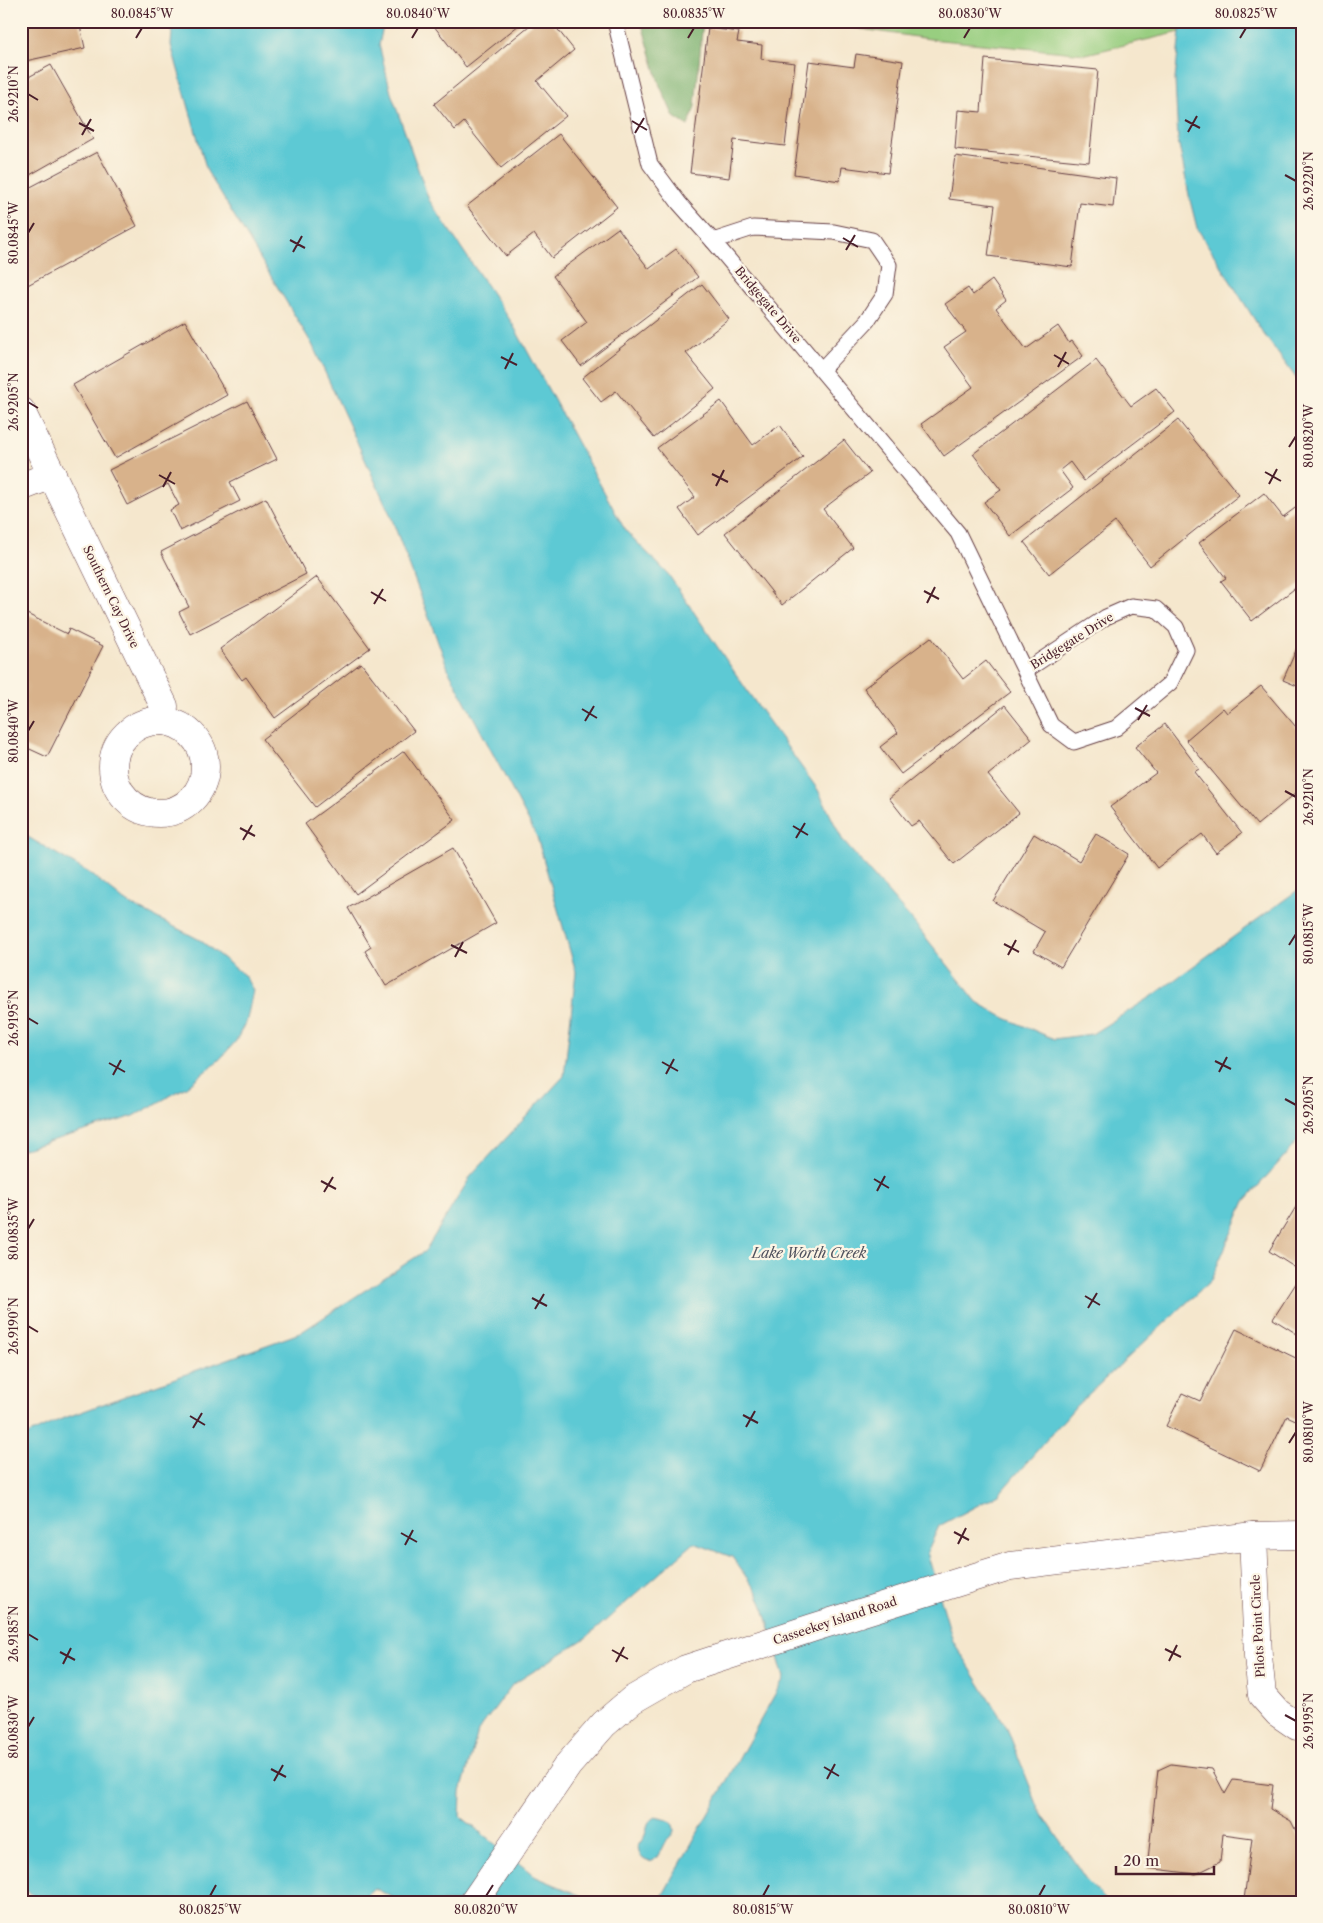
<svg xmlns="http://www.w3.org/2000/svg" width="1323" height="1923" font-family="'Libre Caslon Text',serif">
<rect width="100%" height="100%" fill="#fcf5e5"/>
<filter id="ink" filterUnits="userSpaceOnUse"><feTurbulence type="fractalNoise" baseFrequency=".02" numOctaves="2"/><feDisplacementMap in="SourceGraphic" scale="10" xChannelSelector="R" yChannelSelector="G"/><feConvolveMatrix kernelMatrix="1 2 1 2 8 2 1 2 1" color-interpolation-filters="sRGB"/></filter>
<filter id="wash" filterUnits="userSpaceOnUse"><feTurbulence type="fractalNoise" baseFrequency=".0096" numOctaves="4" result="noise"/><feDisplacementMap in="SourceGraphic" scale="20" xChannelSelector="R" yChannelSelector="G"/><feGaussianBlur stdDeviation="1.12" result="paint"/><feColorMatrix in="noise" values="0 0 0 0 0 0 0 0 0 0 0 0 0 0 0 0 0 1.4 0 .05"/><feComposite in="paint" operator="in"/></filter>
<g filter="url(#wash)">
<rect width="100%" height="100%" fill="#f5e7cd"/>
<!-- green -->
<path fill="#98ce80" stroke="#717656" d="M 807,21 L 1184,21 L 1180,32 L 1086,54 L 930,39 Z"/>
<!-- forest -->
<path fill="#7ab16e" stroke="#62684c" d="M 641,21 L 703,21 L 695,107 L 688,126 L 674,117 L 660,86 Z"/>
<!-- water -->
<g fill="#5dc9d4" stroke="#547480">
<path d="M 173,21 L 384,21 L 379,45 L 391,93 L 429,200 L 512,323 L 625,530 L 668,574 L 750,695 L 818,790 L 843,841 L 912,920 L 977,1002 L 1003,1017 L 1054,1039 L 1092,1034 L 1151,997 L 1302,887 L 1302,1136 L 1245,1201 L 1211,1280 L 1076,1406 L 999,1494 L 939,1526 L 927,1552 L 953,1641 L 1006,1726 L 1039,1809 L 1087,1881 L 1108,1902 L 659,1902 L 784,1678 L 765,1611 L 757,1592 L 732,1557 L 694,1543 L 587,1637 L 512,1685 L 478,1731 L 461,1792 L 460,1816 L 536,1877 L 596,1902 L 402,1902 L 374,1888 L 358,1902 L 43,1902 L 21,1887 L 21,1438 L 59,1420 L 300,1333 L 425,1251 L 471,1176 L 564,1076 L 576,972 L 537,837 L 449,671 L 390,514 L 312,344 L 207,171 L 171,45 Z"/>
<path d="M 1184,21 L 1302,21 L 1302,386 L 1263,333 L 1197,228 L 1190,200 L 1178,140 L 1175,80 L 1180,32 Z"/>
<path d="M 21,833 L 91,874 L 124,901 L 200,940 L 244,975 L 253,990 L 247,1019 L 236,1041 L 219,1060 L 186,1087 L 134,1116 L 21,1150 Z"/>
<path d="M 655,1817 L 668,1820 L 673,1825 L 674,1831 C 672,1836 669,1837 666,1841 C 660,1848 657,1867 645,1860 C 639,1857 639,1851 638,1846 C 640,1842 644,1838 645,1835 C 648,1826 646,1822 655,1817 Z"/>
</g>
<g id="blocks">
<!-- building -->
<g fill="#d8b28b">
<path d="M 21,21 L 79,21 L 85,48 L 21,62 Z"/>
<path d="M 430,21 L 524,21 L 466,67 Z"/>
<path d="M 535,21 L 551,21 L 574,50 L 537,81 L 566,116 L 501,168 L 464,122 L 455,130 L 434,104 Z"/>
<path d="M 708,28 L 739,32 L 737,42 L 762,45 L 761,59 L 795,63 L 785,146 L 734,140 L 729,178 L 690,173 Z"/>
<path d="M 856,54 L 903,61 L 888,173 L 842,167 L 840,181 L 794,174 L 809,61 L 854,67 Z"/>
<path d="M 985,59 L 1098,70 L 1089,162 L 955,149 L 958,110 L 981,112 Z"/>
<path d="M 51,65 L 93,139 L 21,180 L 21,81 Z"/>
<path d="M 559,134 L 617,207 L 552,258 L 534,234 L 506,256 L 467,206 Z"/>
<path d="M 97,152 L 137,226 L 22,288 L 21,192 Z"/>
<path d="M 955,156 L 1116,178 L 1113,207 L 1080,203 L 1072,267 L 988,256 L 995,205 L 949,199 Z"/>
<path d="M 618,228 L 649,269 L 676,249 L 698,277 L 581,366 L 562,341 L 587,322 L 553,276 Z"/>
<path d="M 992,280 L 1006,300 L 996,308 L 1026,349 L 1058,326 L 1069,343 L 1072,341 L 1083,356 L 944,456 L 921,424 L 973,387 L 944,347 L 966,332 L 945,304 L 968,288 L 973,295 Z"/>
<path d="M 702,284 L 729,319 L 686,353 L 715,389 L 654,438 L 616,391 L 601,402 L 582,378 Z"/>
<path d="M 185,321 L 227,395 L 115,458 L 73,385 Z"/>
<path d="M 1096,360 L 1131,406 L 1156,388 L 1175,412 L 1084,481 L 1070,462 L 1060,470 L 1073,488 L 1010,536 L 984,502 L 1001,490 L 973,454 Z"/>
<path d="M 247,401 L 277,459 L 230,482 L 240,501 L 180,531 L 170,510 L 179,505 L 168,484 L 127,505 L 109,470 Z"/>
<path d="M 721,401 L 753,445 L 780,425 L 803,457 L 698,535 L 679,509 L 695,497 L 657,448 Z"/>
<path d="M 1178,420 L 1239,495 L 1150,566 L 1115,522 L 1049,574 L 1024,542 Z"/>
<path d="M 844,440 L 870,473 L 823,509 L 853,548 L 782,605 L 725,533 Z"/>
<path d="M 1264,493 L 1283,517 L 1302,503 L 1302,583 L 1252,621 L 1221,581 L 1226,578 L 1199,543 Z"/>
<path d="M 266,498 L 306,574 L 190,634 L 179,612 L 189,607 L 161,552 Z"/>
<path d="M 317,577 L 370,648 L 275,718 L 246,677 L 242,680 L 220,649 Z"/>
<path d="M 21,611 L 67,634 L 69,629 L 103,646 L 47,757 L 21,745 Z"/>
<path d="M 931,637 L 963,679 L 986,661 L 1010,692 L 901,774 L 880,747 L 898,733 L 864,688 Z"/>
<path d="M 1297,648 L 1302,650 L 1302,688 L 1283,680 Z"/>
<path d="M 361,663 L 414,731 L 315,807 L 262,739 Z"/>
<path d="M 1261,686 L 1302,734 L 1302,788 L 1257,825 L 1186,740 L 1223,708 L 1227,713 Z"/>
<path d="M 1005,705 L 1032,739 L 988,775 L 1019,813 L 954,864 L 919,821 L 911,826 L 889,798 Z"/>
<path d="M 1165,724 L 1199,769 L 1194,772 L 1242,833 L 1216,853 L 1202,834 L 1157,868 L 1110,807 L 1156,773 L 1135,747 Z"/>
<path d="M 404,751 L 455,820 L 356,894 L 305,824 Z"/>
<path d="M 1034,834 L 1079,861 L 1096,834 L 1129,854 L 1061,967 L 1034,951 L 1045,932 L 993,901 Z"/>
<path d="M 453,848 L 496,923 L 386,986 L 365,951 L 371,947 L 348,908 Z"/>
<path d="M 1302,1197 L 1302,1272 L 1269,1251 Z"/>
<path d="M 1302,1274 L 1302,1337 L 1273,1319 Z"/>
<path d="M 1236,1329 L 1302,1361 L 1302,1423 L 1287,1416 L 1260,1471 L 1166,1426 L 1182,1393 L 1200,1401 Z"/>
<path d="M 1171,1764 L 1212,1769 L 1225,1794 L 1233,1780 L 1273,1785 L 1270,1809 L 1291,1821 L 1302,1843 L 1302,1902 L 1244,1900 L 1252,1838 L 1223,1834 L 1220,1862 L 1196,1874 L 1147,1868 L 1158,1770 Z"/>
</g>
</g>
</g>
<g filter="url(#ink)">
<use href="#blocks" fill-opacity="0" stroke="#643d43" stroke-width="1"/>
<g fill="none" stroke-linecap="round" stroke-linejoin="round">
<defs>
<g id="lane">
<path d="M 615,21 L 650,164 L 679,203 L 713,241 L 958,533 L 1051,725 L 1074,742 L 1116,728 L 1170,683 L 1186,650 L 1176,627 L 1156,609 L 1131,606 L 1106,617 L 1025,671"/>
<path d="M 713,241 L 753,228 L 834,232 L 872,240 L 889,265 L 885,294 L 867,321 L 822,369"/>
</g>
<g id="street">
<path d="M 21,411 L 164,706 L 163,721"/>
<path d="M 21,487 L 52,475"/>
<circle cx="159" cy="767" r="46"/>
<path d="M 1253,1536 L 1258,1656 L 1262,1695 L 1278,1713 L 1297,1726 L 1302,1727"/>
<path d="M 474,1902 L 568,1765 L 604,1724 L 632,1700 L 686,1669 L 812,1628 L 1010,1566 L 1253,1536 L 1302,1535"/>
</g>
</defs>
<!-- lane casing -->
<use href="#lane" stroke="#643d43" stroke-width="17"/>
<!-- street casing -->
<use href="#street" stroke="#643d43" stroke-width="29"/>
<!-- lane -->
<use href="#lane" stroke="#fff" stroke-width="15"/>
<!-- street -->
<use href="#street" stroke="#fff" stroke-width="28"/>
</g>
</g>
<!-- ticks -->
<path fill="none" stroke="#4a1f2b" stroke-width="2" d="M 136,38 L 142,28M 412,38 L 418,28M 688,38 L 694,28M 964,38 L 970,28M 1240,38 L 1246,28M 28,94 L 38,100M 1185,120 L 1200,128M 632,121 L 647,130M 79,123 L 94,131M 1188,132 L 1197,116M 635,133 L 644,118M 82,135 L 91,119M 1285,175 L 1296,181M 28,233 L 34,223M 843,238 L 858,247M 290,240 L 305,248M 846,250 L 855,235M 293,252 L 302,236M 1054,355 L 1069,364M 501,357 L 517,365M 1058,367 L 1066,352M 505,369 L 513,353M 28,402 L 38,408M 1289,447 L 1296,436M 1265,472 L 1281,481M 712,474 L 728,482M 159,475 L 175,484M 1269,484 L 1277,469M 716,486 L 724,470M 163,487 L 171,472M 924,591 L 939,599M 371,592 L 386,601M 927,603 L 935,587M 374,604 L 383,589M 1135,708 L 1150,716M 582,709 L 597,718M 1138,720 L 1147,705M 585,721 L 594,706M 28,731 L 34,721M 1285,791 L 1296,797M 793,826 L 808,835M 240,828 L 255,836M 796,838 L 805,823M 243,840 L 252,825M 1004,944 L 1019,952M 451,945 L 467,953M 1289,945 L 1296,934M 1008,955 L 1016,940M 455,957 L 463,942M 28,1018 L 38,1024M 1215,1061 L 1231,1069M 662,1062 L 678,1071M 109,1063 L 125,1072M 1219,1072 L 1227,1057M 666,1074 L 674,1059M 113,1075 L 121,1060M 1285,1099 L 1296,1105M 874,1179 L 889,1188M 321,1181 L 336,1189M 877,1191 L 885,1176M 324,1192 L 333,1177M 28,1229 L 34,1219M 1085,1296 L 1100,1305M 532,1298 L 547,1306M 1088,1308 L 1097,1293M 535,1309 L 544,1294M 28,1326 L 38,1332M 743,1415 L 758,1423M 190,1416 L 205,1425M 746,1427 L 755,1411M 193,1428 L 202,1413M 1289,1443 L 1296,1432M 954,1532 L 969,1540M 401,1533 L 417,1542M 958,1544 L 966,1528M 405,1545 L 413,1530M 28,1634 L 38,1640M 1165,1649 L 1181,1657M 612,1650 L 628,1659M 60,1652 L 75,1660M 1169,1661 L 1177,1645M 616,1662 L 624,1647M 63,1664 L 71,1648M 1285,1715 L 1296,1721M 28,1727 L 34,1717M 824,1767 L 839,1776M 271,1769 L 286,1777M 827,1779 L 835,1764M 274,1781 L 283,1765M 210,1896 L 216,1885M 486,1896 L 493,1885M 763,1896 L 769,1885M 1039,1896 L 1045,1885"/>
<g text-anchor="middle" stroke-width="4.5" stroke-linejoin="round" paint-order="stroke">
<!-- street labels -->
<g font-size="12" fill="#4a1f2b" stroke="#fcf5e5">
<text transform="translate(768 305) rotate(50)" y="4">Bridgegate Drive</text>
<text transform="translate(111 597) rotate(64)" y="4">Southern Cay Drive</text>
<text transform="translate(1072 641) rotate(-32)" y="4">Bridgegate Drive</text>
<text transform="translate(835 1621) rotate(-18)" y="4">Casseekey Island Road</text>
<text transform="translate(1258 1626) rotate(-93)" y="4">Pilots Point Circle</text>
</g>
<!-- water labels -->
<g font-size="14" font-style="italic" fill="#50525e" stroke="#fcf5e5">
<text x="809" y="1258">Lake Worth Creek</text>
</g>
</g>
<!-- margin -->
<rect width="1323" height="1923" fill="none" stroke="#fcf5e5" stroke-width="55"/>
<!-- scale -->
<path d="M1116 1866v8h98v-8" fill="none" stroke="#4a1f2b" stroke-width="2.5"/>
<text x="1123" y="1866" font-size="15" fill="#4a1f2b" stroke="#fcf5e5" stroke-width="4" paint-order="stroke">20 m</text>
<rect x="28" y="28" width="1268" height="1868" fill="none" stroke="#4a1f2b" stroke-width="2"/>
<g font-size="12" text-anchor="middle" fill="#4a1f2b">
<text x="142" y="18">80.0845°W</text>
<text x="418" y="18">80.0840°W</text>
<text x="694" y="18">80.0835°W</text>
<text x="970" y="18">80.0830°W</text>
<text x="1246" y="18">80.0825°W</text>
<text transform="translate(14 94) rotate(-90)" y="4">26.9210°N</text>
<text transform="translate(1309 181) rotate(-90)" y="4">26.9220°N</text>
<text transform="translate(14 233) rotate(-90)" y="4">80.0845°W</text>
<text transform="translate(14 402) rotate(-90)" y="4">26.9205°N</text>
<text transform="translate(1309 436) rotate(-90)" y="4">80.0820°W</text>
<text transform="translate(14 731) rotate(-90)" y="4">80.0840°W</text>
<text transform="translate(1309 797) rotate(-90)" y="4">26.9210°N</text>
<text transform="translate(1309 934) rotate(-90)" y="4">80.0815°W</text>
<text transform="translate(14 1018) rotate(-90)" y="4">26.9195°N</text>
<text transform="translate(1309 1105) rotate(-90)" y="4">26.9205°N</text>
<text transform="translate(14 1229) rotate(-90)" y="4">80.0835°W</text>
<text transform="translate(14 1326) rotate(-90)" y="4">26.9190°N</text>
<text transform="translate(1309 1432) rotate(-90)" y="4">80.0810°W</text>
<text transform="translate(14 1634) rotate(-90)" y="4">26.9185°N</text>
<text transform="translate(1309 1721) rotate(-90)" y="4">26.9195°N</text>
<text transform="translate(14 1727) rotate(-90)" y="4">80.0830°W</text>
<text x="210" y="1914">80.0825°W</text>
<text x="486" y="1914">80.0820°W</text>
<text x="763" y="1914">80.0815°W</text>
<text x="1039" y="1914">80.0810°W</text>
</g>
</svg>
